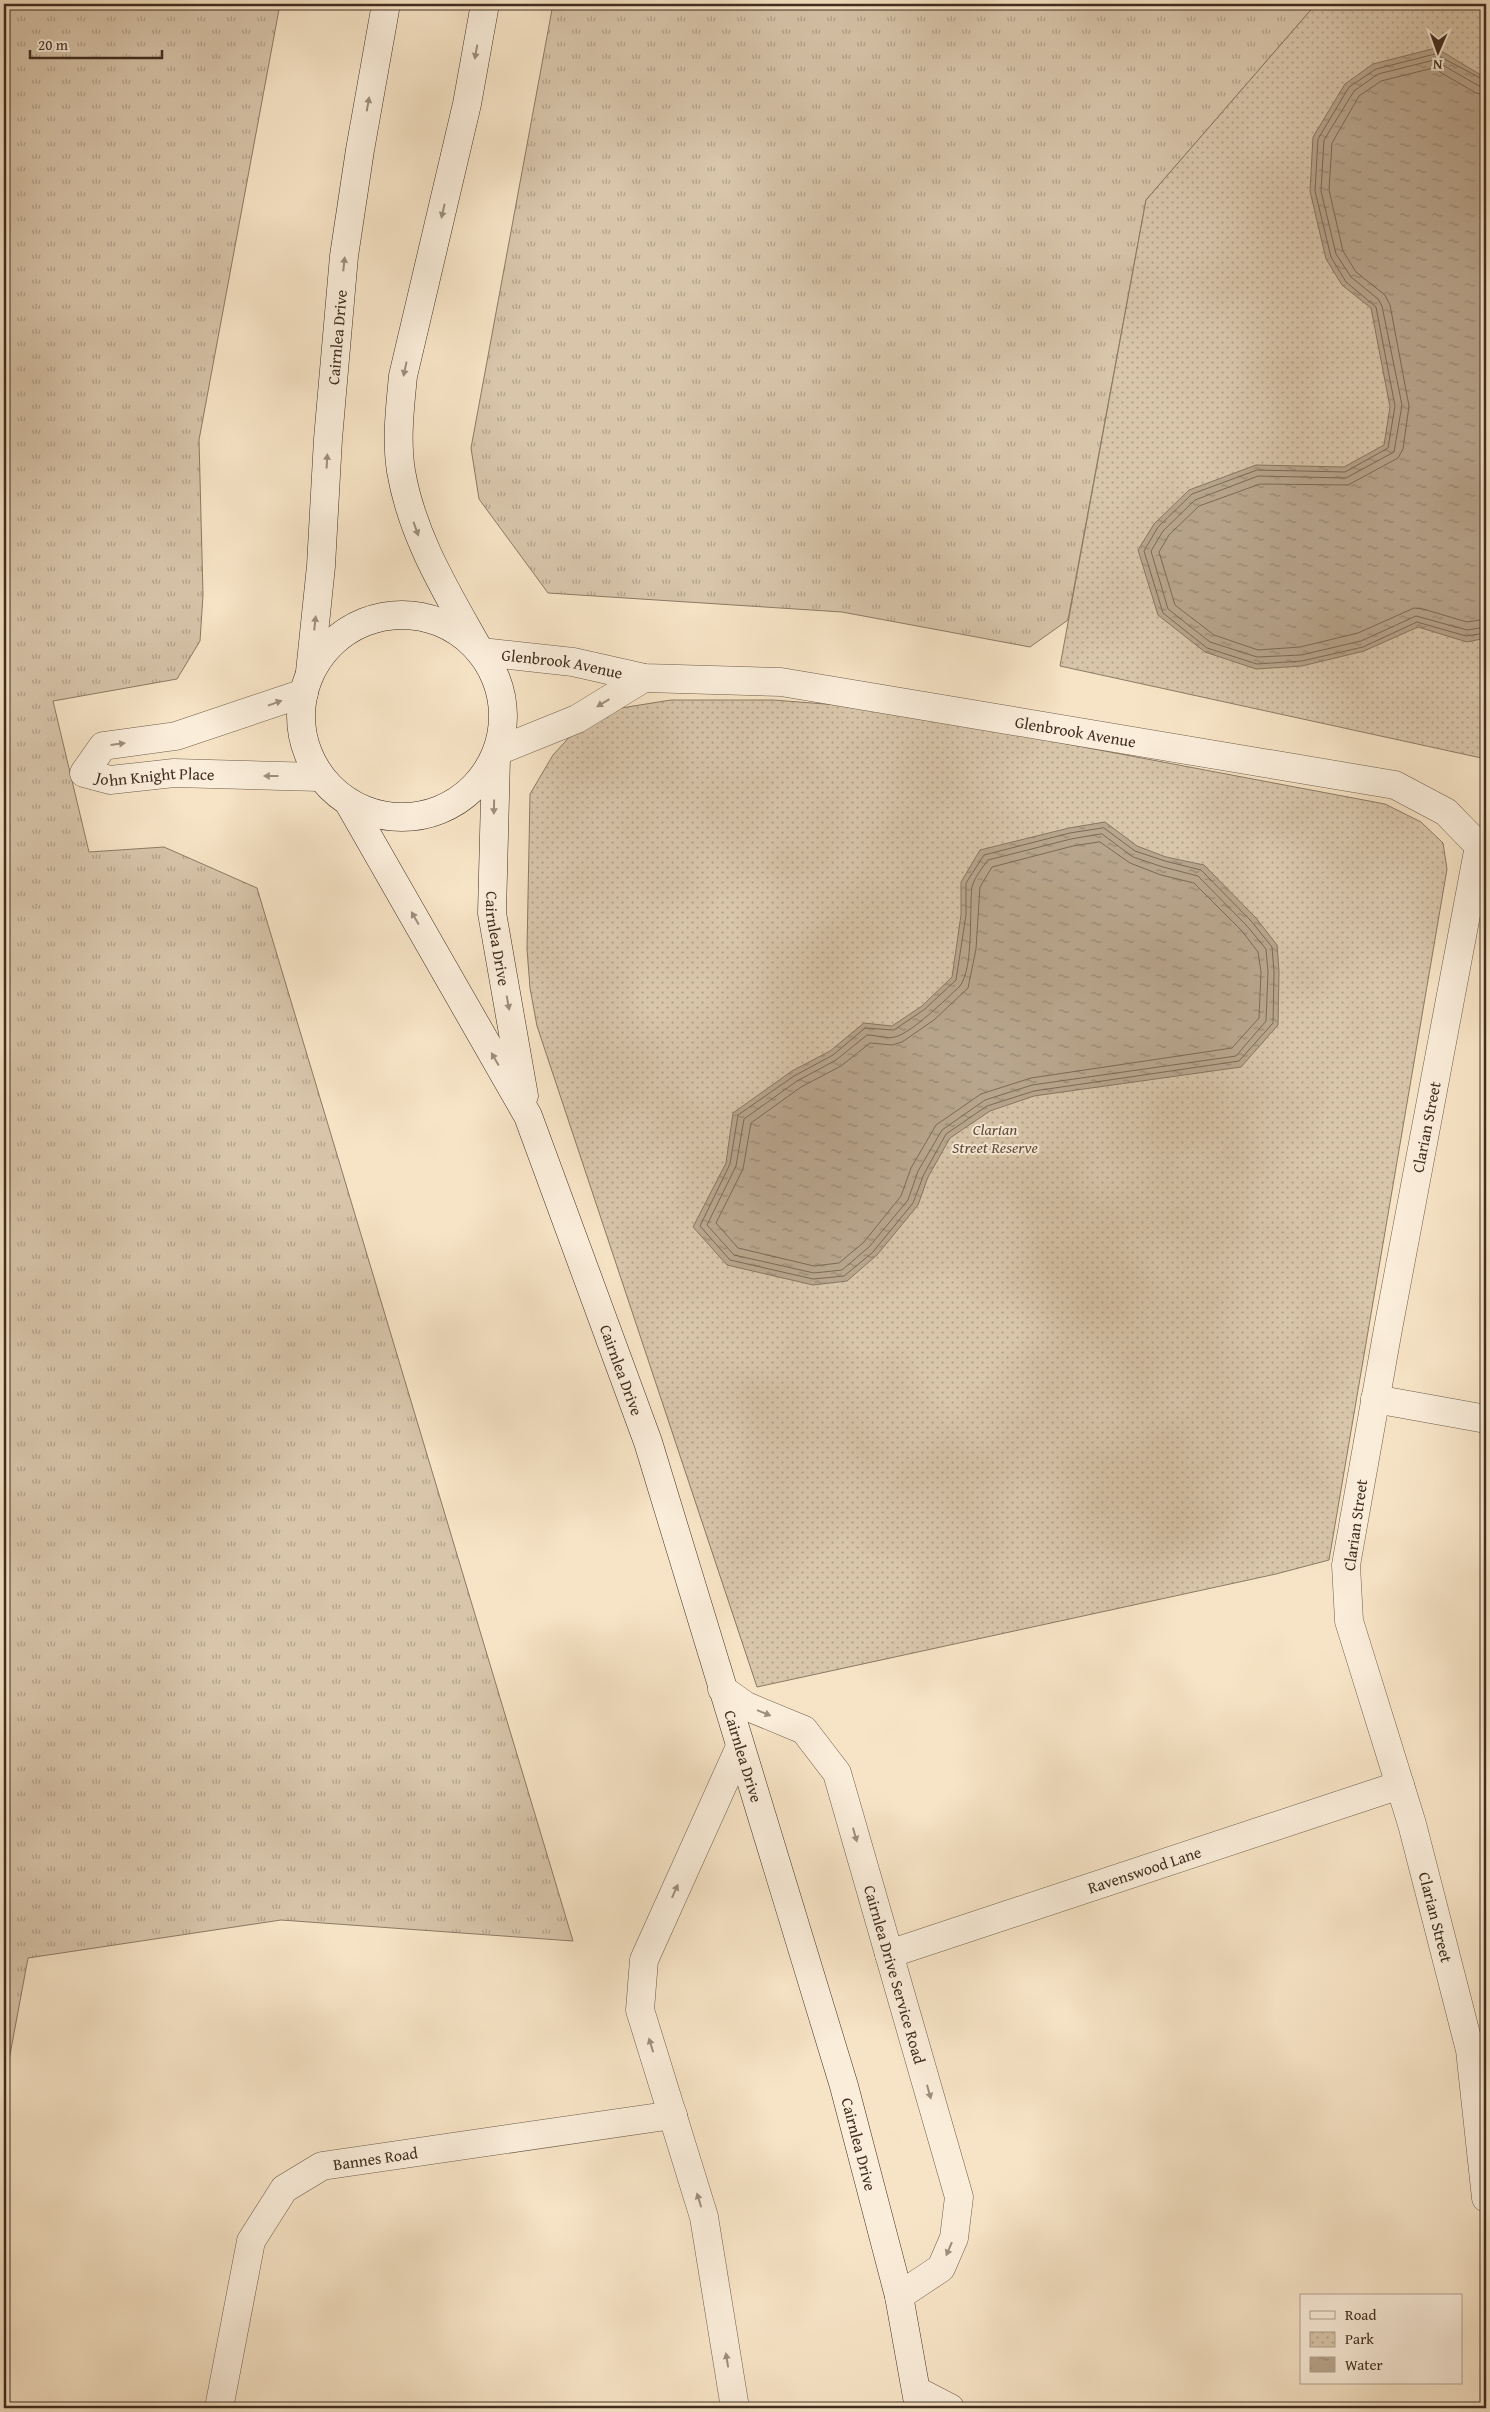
<svg xmlns="http://www.w3.org/2000/svg" width="1490" height="2412" font-family="'Gentium Book Plus',serif">
<defs>
<pattern id="grass-tufts" width="24" height="20" patternUnits="userSpaceOnUse" patternTransform="scale(1.25)"><rect width="24" height="20" fill="#d8c5aa"/><path d="M3 7l-1-3M5 7V3M7 7l1-3M15 17l-1-3M17 17v-4M19 17l1-3" fill="none" stroke="#b1a08a"/></pattern>
<pattern id="park-dots" width="8" height="8" patternUnits="userSpaceOnUse" patternTransform="scale(1.25)"><rect width="8" height="8" fill="#d8c5aa"/><path d="M2 2h.1M6 6h.1" fill="none" stroke="#b1a08a" stroke-width="1.8" stroke-linecap="round"/></pattern>
<pattern id="water-ripples" width="26" height="14" patternUnits="userSpaceOnUse" patternTransform="scale(1.25)"><rect width="26" height="14" fill="#b9a68e"/><path d="M2 4q2-2 4 0t4 0M15 11q2-2 4 0t4 0" fill="none" stroke="#988874"/></pattern>
</defs>
<rect width="100%" height="100%" fill="#f7e4c6"/>
<filter id="stains"><feTurbulence type="fractalNoise" baseFrequency=".004" numOctaves="4"/><feColorMatrix values="0 0 0 0 .2 0 0 0 0 .09 0 0 0 0 .02 0 0 0 .5 -.17"/></filter>
<radialGradient id="worn" r=".72"><stop offset=".6" stop-color="#630" stop-opacity="0"/><stop offset="1" stop-color="#630" stop-opacity=".3"/></radialGradient>
<!-- grass -->
<g fill="url(#grass-tufts)" stroke="#8c7a65">
<path d="M 4,4 L 280,4 L 199,440 L 203,595 L 200,641 L 177,679 L 53,701 L 89,852 L 164,847 L 257,888 L 573,1941 L 281,1920 L 28,1958 L 4,2087 Z"/>
<path d="M 553,4 L 1316,4 L 1146,200 L 1068,620 L 1030,647 L 842,612 L 548,593 L 479,499 L 471,448 Z"/>
</g>
<!-- park -->
<g fill="url(#park-dots)" stroke="#8c7a65">
<path d="M 1316,4 L 1486,4 L 1486,759 L 1060,666 L 1146,200 Z"/>
<path d="M 671,700 L 773,700 L 877,708 L 1385,804 L 1421,822 L 1443,843 L 1447,869 L 1329,1560 L 1276,1574 L 757,1687 L 537,1026 L 530,988 L 527,949 L 530,794 L 553,755 L 574,732 L 615,709 Z"/>
</g>
<!-- water -->
<g fill="url(#water-ripples)" stroke="#897662">
<path d="M 1436,48 L 1486,78 L 1486,638 L 1467,642 L 1418,627 L 1364,651 L 1302,666 L 1256,669 L 1205,652 L 1158,615 L 1138,550 L 1154,524 L 1189,490 L 1256,465 L 1344,467 L 1384,445 L 1390,407 L 1371,308 L 1342,285 L 1326,259 L 1310,191 L 1313,137 L 1345,84 L 1373,64 Z"/>
<path d="M 1105,822 L 1137,846 L 1166,857 L 1204,865 L 1256,918 L 1277,945 L 1279,971 L 1278,1025 L 1241,1067 L 1034,1096 L 990,1111 L 950,1138 L 928,1177 L 918,1205 L 877,1255 L 847,1281 L 813,1285 L 727,1265 L 693,1227 L 726,1163 L 733,1113 L 792,1071 L 830,1051 L 864,1023 L 892,1026 L 922,1006 L 952,977 L 961,915 L 961,882 L 980,850 L 1069,828 Z"/>
</g>
<g fill="none" stroke-linecap="round" stroke-linejoin="round">
<!-- shore -->
<g stroke="#7c6a57" stroke-width="1">
<path d="M 1486,81 L 1435,54 L 1376,69 L 1349,87 L 1318,139 L 1315,191 L 1331,257 L 1346,282 L 1376,307 L 1395,406 L 1388,448 L 1345,472 L 1257,470 L 1192,494 L 1158,527 L 1144,551 L 1163,613 L 1207,648 L 1257,664 L 1302,661 L 1363,647 L 1417,622 L 1466,636 L 1486,633"/>
<path d="M 1486,88 L 1479,86 L 1434,60 L 1378,74 L 1354,91 L 1324,140 L 1321,191 L 1336,254 L 1351,277 L 1378,299 L 1382,306 L 1402,405 L 1394,452 L 1346,478 L 1258,476 L 1195,500 L 1163,531 L 1151,551 L 1168,609 L 1210,642 L 1257,657 L 1301,655 L 1361,641 L 1416,616 L 1467,630 L 1486,627"/>
<path d="M 1486,95 L 1476,93 L 1433,68 L 1381,81 L 1359,96 L 1332,143 L 1329,190 L 1343,251 L 1356,272 L 1385,295 L 1390,305 L 1409,406 L 1403,449 L 1398,458 L 1348,485 L 1260,484 L 1199,506 L 1169,535 L 1159,552 L 1175,605 L 1214,635 L 1258,650 L 1300,647 L 1358,633 L 1414,608 L 1423,609 L 1467,622 L 1486,619"/>
<path d="M 1104,828 L 1135,851 L 1165,861 L 1201,870 L 1252,922 L 1272,947 L 1274,972 L 1273,1023 L 1239,1061 L 1034,1091 L 987,1106 L 946,1134 L 924,1174 L 913,1203 L 873,1252 L 844,1276 L 813,1279 L 730,1260 L 700,1226 L 730,1164 L 738,1115 L 794,1076 L 833,1055 L 865,1028 L 894,1030 L 925,1009 L 956,980 L 966,915 L 966,883 L 984,855 L 1070,833 Z"/>
<path d="M 1102,834 L 1133,857 L 1163,867 L 1198,876 L 1247,926 L 1266,949 L 1268,972 L 1266,1021 L 1236,1056 L 1032,1085 L 985,1100 L 942,1130 L 918,1171 L 908,1200 L 869,1247 L 842,1270 L 814,1273 L 734,1255 L 707,1225 L 736,1166 L 744,1119 L 797,1081 L 836,1060 L 867,1035 C 876,1035 887,1039 895,1037 C 913,1032 946,999 960,986 C 974,967 969,910 972,887 C 974,878 983,867 988,860 L 1071,839 Z"/>
<path d="M 1100,842 L 1130,863 L 1161,875 L 1194,883 L 1242,931 L 1258,952 L 1261,972 L 1259,1018 L 1232,1048 L 1031,1078 L 981,1094 L 936,1125 L 911,1168 L 901,1196 L 864,1242 L 839,1263 L 814,1266 L 738,1248 L 716,1223 L 743,1169 L 751,1123 L 801,1087 L 841,1066 L 870,1043 L 892,1045 L 902,1042 L 934,1020 L 968,988 L 976,949 L 980,887 L 992,867 L 1073,846 Z"/>
</g>
<defs>
<g id="street">
<path id="s1" d="M 481,652 L 573,662 L 644,678 L 781,682 L 1395,785 L 1446,812 L 1479,846 L 1486,842"/>
<path id="s2" d="M 304,693 L 176,736 L 103,746 L 84,773 L 110,780 L 174,773 L 319,777"/>
<path d="M 498,751 L 577,719 L 644,678"/>
<path id="s3" d="M 1479,846 L 1388,1329 L 1346,1565 L 1349,1621 L 1412,1824 L 1470,2050 L 1486,2198"/>
<path d="M 1375,1399 L 1486,1419"/>
<path id="s4" d="M 722,1689 L 746,1706 L 804,1730 L 837,1773 L 959,2197 L 954,2238 L 941,2268 L 899,2296"/>
<path id="s5" d="M 889,1954 L 1400,1785"/>
<path d="M 917,2391 L 950,2408"/>
<path id="s6" d="M 219,2408 L 251,2241 L 284,2189 L 322,2166 L 673,2115"/>
<path d="M 735,2408 L 704,2217 L 640,2010 L 644,1960 L 739,1749"/>
</g>
<g id="secondary">
<circle cx="402" cy="716" r="101"/>
<path d="M 478,648 C 446,591 412,536 401,471 C 396,440 400,407 403,376 L 467,104 L 485,4"/>
<path id="s7" d="M 310,672 L 321,566 L 328,439 L 344,256 L 360,150 L 386,4"/>
<path id="s8" d="M 496,758 L 492,913 L 524,1096"/>
<path id="s9" d="M 350,805 L 528,1116 L 648,1442 L 844,2086 L 899,2296 L 919,2408"/>
</g>
</defs>
<!-- street casing -->
<use href="#street" stroke="#6e5c4a" stroke-width="29"/>
<!-- secondary casing -->
<use href="#secondary" stroke="#402e20" stroke-width="29"/>
<!-- street -->
<use href="#street" stroke="#faedda" stroke-width="28"/>
<!-- secondary -->
<use href="#secondary" stroke="#faedda" stroke-width="28"/>
</g>
<!-- one-way arrows -->
<defs><path id="oneway-solid" d="M-6-.8H1V-3.2L6.5 0L1 3.2V.8H-6Z" transform="scale(1.25)"/></defs>
<g fill="#9d8e7d">
<use href="#oneway-solid" transform="translate(476 52) rotate(100)"/>
<use href="#oneway-solid" transform="translate(368 104) rotate(-80)"/>
<use href="#oneway-solid" transform="translate(443 211) rotate(103)"/>
<use href="#oneway-solid" transform="translate(344 264) rotate(-84)"/>
<use href="#oneway-solid" transform="translate(405 369) rotate(102)"/>
<use href="#oneway-solid" transform="translate(327 461) rotate(-87)"/>
<use href="#oneway-solid" transform="translate(416 529) rotate(70)"/>
<use href="#oneway-solid" transform="translate(315 623) rotate(-84)"/>
<use href="#oneway-solid" transform="translate(275 703) rotate(-20)"/>
<use href="#oneway-solid" transform="translate(603 703) rotate(149)"/>
<use href="#oneway-solid" transform="translate(118 744) rotate(-7)"/>
<use href="#oneway-solid" transform="translate(271 776) rotate(-180)"/>
<use href="#oneway-solid" transform="translate(494 807) rotate(91)"/>
<use href="#oneway-solid" transform="translate(415 918) rotate(-120)"/>
<use href="#oneway-solid" transform="translate(508 1003) rotate(80)"/>
<use href="#oneway-solid" transform="translate(495 1059) rotate(-120)"/>
<use href="#oneway-solid" transform="translate(764 1713) rotate(22)"/>
<use href="#oneway-solid" transform="translate(855 1835) rotate(74)"/>
<use href="#oneway-solid" transform="translate(675 1891) rotate(-66)"/>
<use href="#oneway-solid" transform="translate(651 2045) rotate(-107)"/>
<use href="#oneway-solid" transform="translate(929 2092) rotate(74)"/>
<use href="#oneway-solid" transform="translate(699 2200) rotate(-107)"/>
<use href="#oneway-solid" transform="translate(949 2249) rotate(113)"/>
<use href="#oneway-solid" transform="translate(727 2360) rotate(-99)"/>
</g>
<g text-anchor="middle" stroke-width="4" stroke-linejoin="round" paint-order="stroke">
<!-- street labels -->
<g font-size="16" fill="#402e20" stroke="#faedda">
<text dy="6" stroke="none"><textPath href="#s7" startOffset="336">Cairnlea Drive</textPath></text>
<text dy="6" stroke="none"><textPath href="#s1" startOffset="82">Glenbrook Avenue</textPath></text>
<text dy="6" stroke="none"><textPath href="#s1" startOffset="601">Glenbrook Avenue</textPath></text>
<text dy="6" stroke="none"><textPath href="#s2" startOffset="314">John Knight Place</textPath></text>
<text dy="6" stroke="none"><textPath href="#s8" startOffset="181">Cairnlea Drive</textPath></text>
<text transform="translate(1426 1127) rotate(-79)" y="6">Clarian Street</text>
<text dy="6" stroke="none"><textPath href="#s9" startOffset="629">Cairnlea Drive</textPath></text>
<text transform="translate(1355 1525) rotate(-82)" y="6">Clarian Street</text>
<text dy="6" stroke="none"><textPath href="#s9" startOffset="1034">Cairnlea Drive</textPath></text>
<text dy="6" stroke="none"><textPath href="#s5" startOffset="269">Ravenswood Lane</textPath></text>
<text dy="6" stroke="none"><textPath href="#s3" startOffset="1096">Clarian Street</textPath></text>
<text dy="6" stroke="none"><textPath href="#s4" startOffset="356">Cairnlea Drive Service Road</textPath></text>
<text dy="6" stroke="none"><textPath href="#s9" startOffset="1439">Cairnlea Drive</textPath></text>
<text dy="6" stroke="none"><textPath href="#s6" startOffset="330">Bannes Road</textPath></text>
</g>
<!-- park labels -->
<g font-size="16" font-style="italic" fill="#5e4c3c" stroke="#faedda">
<text x="995" y="1135">Clarian<tspan x="995" dy="18">Street Reserve</tspan></text>
</g>
</g>
<!-- margin -->
<rect width="1490" height="2412" fill="none" stroke="#f7e4c6" stroke-width="20"/>
<rect x="5" y="5" width="1480" height="2402" fill="none" stroke="#402e20" stroke-width="2.5"/>
<rect x="10" y="10" width="1470" height="2392" fill="none" stroke="#402e20"/>
<!-- legend -->
<rect x="1300" y="2294" width="162" height="90" fill="#faedda" stroke="#b0a190"/>
<rect x="1310" y="2311" width="25" height="8" fill="#faedda" stroke="#b0a190"/>
<text x="1345" y="2320" font-size="15" fill="#402e20">Road</text>
<rect x="1310" y="2332" width="25" height="15" fill="url(#park-dots)" stroke="#b0a190"/>
<text x="1345" y="2344" font-size="15" fill="#402e20">Park</text>
<rect x="1310" y="2357" width="25" height="15" fill="url(#water-ripples)" stroke="#b0a190"/>
<text x="1345" y="2370" font-size="15" fill="#402e20">Water</text>
<!-- north arrow -->
<g transform="translate(1438 52) rotate(182)" stroke="#faedda" stroke-width="4" paint-order="stroke">
<path d="M0-4L9 19L0 12L-9 19Z" fill="#402e20"/>
<text y="-8" font-size="14" font-weight="bold" text-anchor="middle" fill="#402e20">N</text>
</g>
<!-- scale -->
<path d="M30 50v8h132v-8" fill="none" stroke="#402e20" stroke-width="2.5"/>
<text x="38" y="50" font-size="15" fill="#402e20" stroke="#faedda" stroke-width="4" paint-order="stroke">20 m</text>
<rect width="100%" height="100%" filter="url(#stains)"/>
<rect width="100%" height="100%" fill="url(#worn)"/>
</svg>
